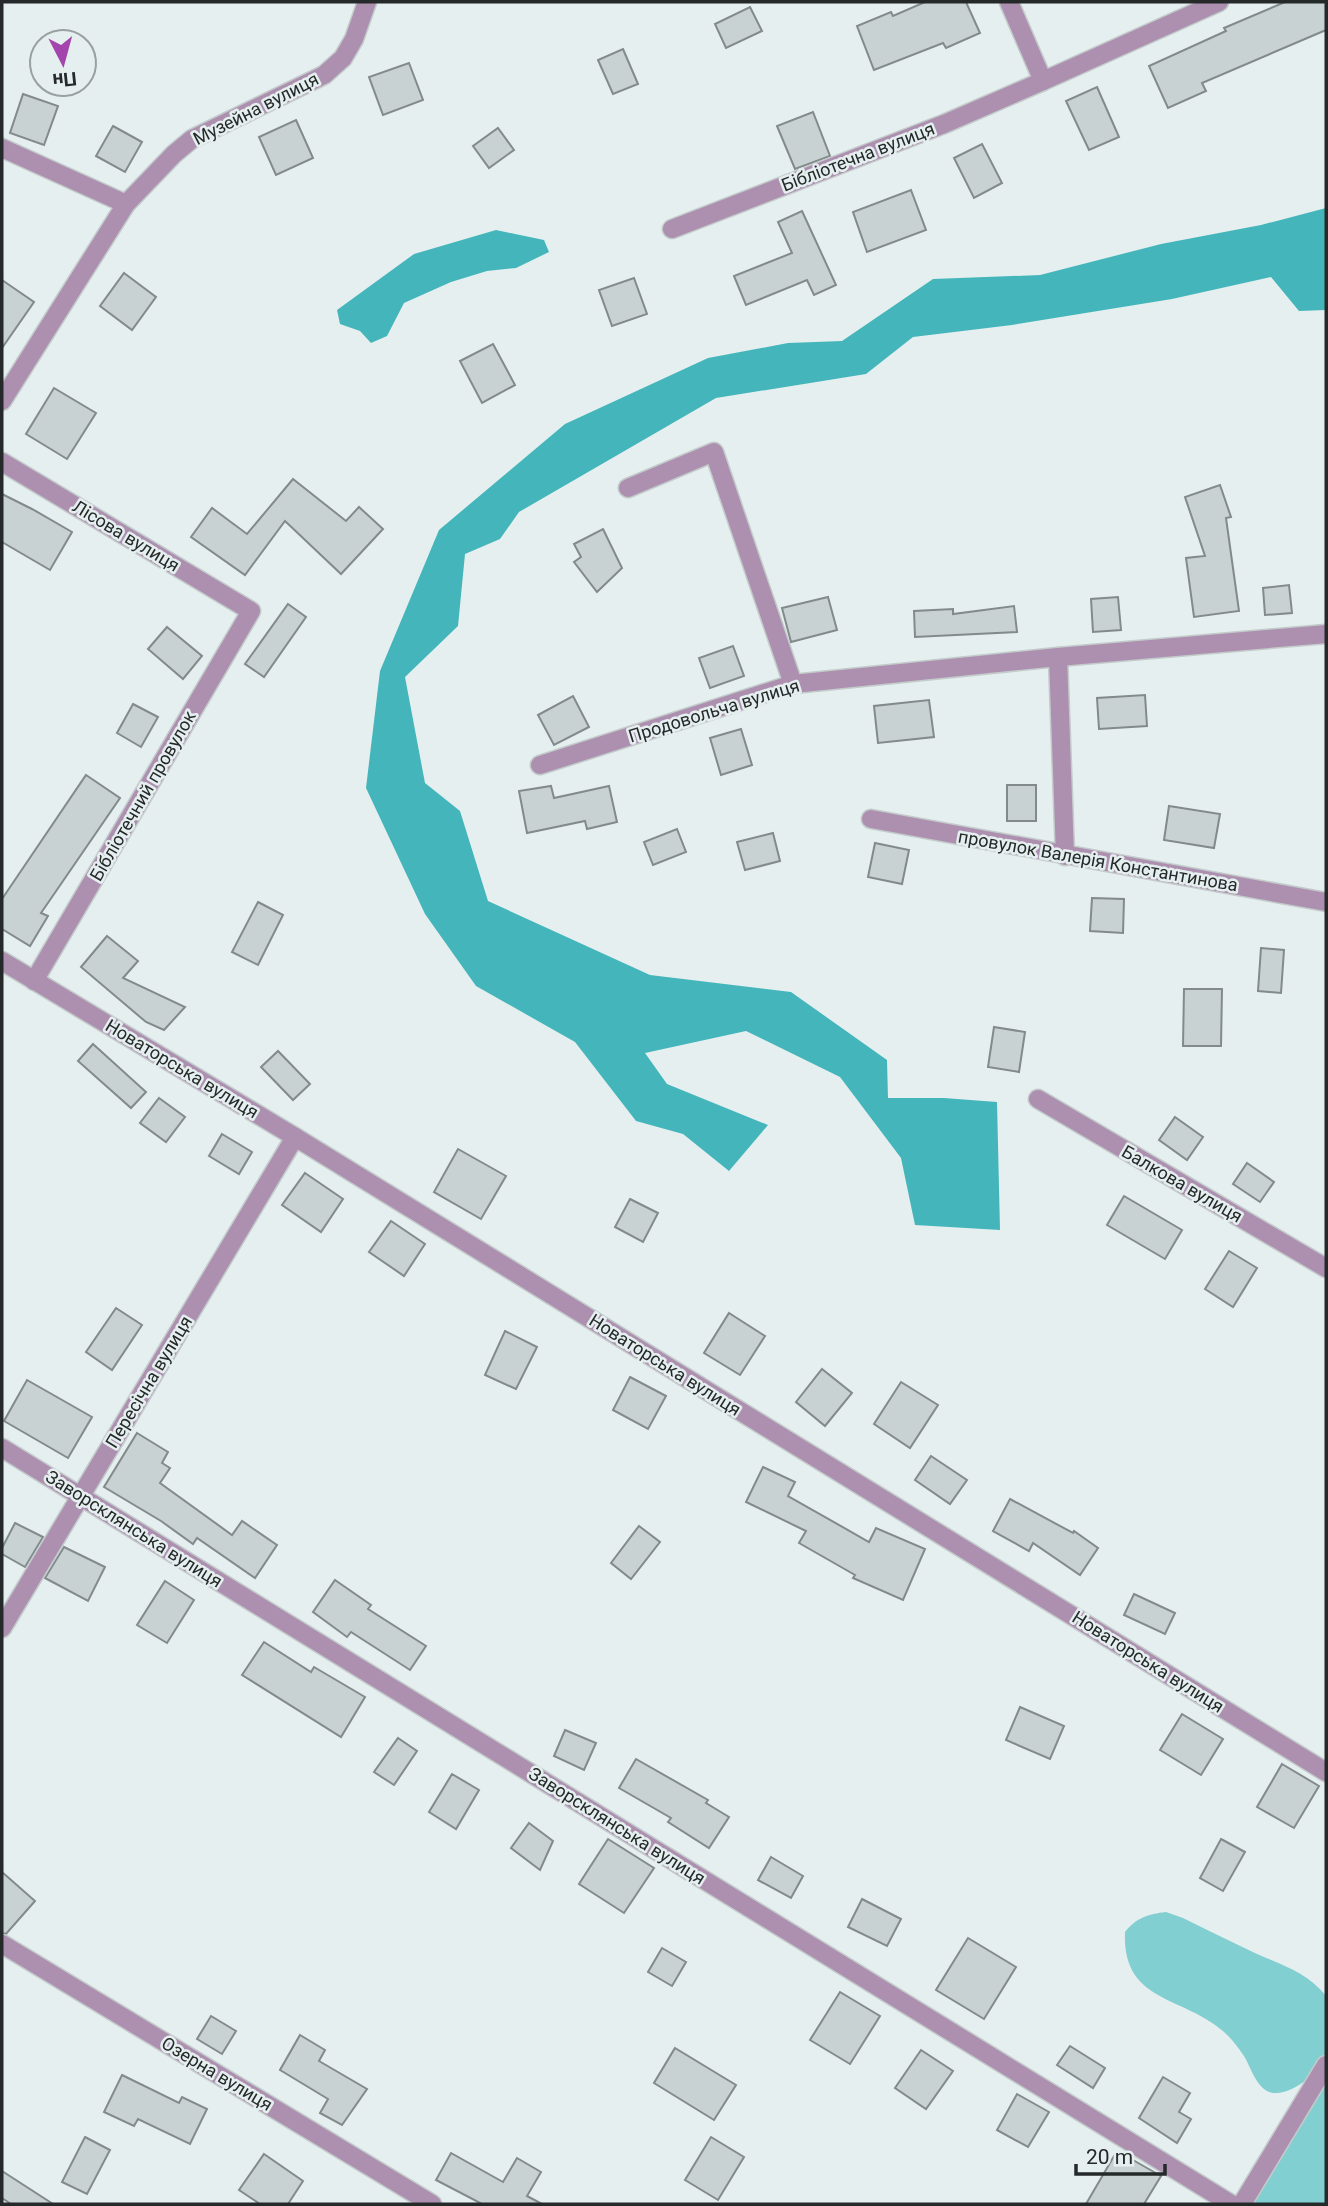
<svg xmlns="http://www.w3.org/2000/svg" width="1328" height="2206" font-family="Roboto,sans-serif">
<rect width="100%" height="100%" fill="#e6efef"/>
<!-- green -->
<g fill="#81cfd1">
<path d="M 1166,1912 L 1183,1918 C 1207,1930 1232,1942 1257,1954 C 1282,1965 1308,1973 1326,1996 C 1326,2012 1328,2040 1326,2055 C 1323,2071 1294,2092 1278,2093 C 1258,2095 1252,2069 1244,2056 C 1238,2047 1228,2034 1219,2028 C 1179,1996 1122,2001 1125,1932 C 1136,1918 1148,1914 1166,1912 Z"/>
<path d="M 1326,2081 L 1326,2204 L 1249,2204 Z"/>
</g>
<!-- water -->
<g fill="#44b6bb">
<path d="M 1326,208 L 1326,310 L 1299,311 L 1271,277 L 1172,299 L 1012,325 L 913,337 L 866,374 L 716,398 L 519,512 L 500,539 L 465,554 L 458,626 L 405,677 L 425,783 L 460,811 L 488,901 L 650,975 L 791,992 L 887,1060 L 888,1098 L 944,1098 L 997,1102 L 1000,1230 L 915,1225 L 901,1158 L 840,1077 L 746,1031 L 645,1053 L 667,1084 L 768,1125 L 729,1171 L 683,1134 L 636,1121 L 575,1042 L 476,986 L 425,914 L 366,788 L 380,671 L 439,530 L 565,424 L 708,358 L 788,343 L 842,341 L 933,279 L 1040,275 L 1161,244 L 1261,225 Z"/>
<path d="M 496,230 L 544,240 L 549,252 L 516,268 L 487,271 L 451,282 L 404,303 L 387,336 L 371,343 L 360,331 L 340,324 L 337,310 L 414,254 Z"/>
</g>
<!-- building -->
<g fill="#c9d2d3" stroke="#828a8b" stroke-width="2">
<path d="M 925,2 L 966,2 L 980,33 L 946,48 L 943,43 L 874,70 L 857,26 L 891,12 L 893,16 Z"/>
<path d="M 1285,2 L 1326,2 L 1326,30 L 1202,83 L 1206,91 L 1168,108 L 1149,66 L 1226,31 L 1224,28 Z"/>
<path d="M 750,7 L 762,31 L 726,48 L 715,24 Z"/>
<path d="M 623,49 L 638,84 L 613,94 L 598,60 Z"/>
<path d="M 409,63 L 423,100 L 383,115 L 369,77 Z"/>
<path d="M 1097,87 L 1119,137 L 1089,150 L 1066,101 Z"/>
<path d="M 23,94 L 58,106 L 44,145 L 10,133 Z"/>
<path d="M 813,112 L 830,156 L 795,169 L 777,126 Z"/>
<path d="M 296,120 L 313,158 L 276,175 L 259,137 Z"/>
<path d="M 113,126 L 142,142 L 125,172 L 96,156 Z"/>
<path d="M 498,128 L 514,150 L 489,168 L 473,146 Z"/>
<path d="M 982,144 L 1002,183 L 974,198 L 954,158 Z"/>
<path d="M 911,190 L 926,230 L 867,252 L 853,212 Z"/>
<path d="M 802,211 L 836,285 L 814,295 L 807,280 L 746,305 L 734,276 L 792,253 L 778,222 Z"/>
<path d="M 124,273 L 156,297 L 132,330 L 100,306 Z"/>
<path d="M 634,278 L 647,314 L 612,326 L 599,290 Z"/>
<path d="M 2,280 L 34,302 L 2,348 Z"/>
<path d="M 493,344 L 515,385 L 482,403 L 460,361 Z"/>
<path d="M 54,388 L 96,413 L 67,459 L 26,434 Z"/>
<path d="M 293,479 L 346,521 L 359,507 L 383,529 L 341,574 L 285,521 L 245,575 L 191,537 L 212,508 L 247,534 Z"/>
<path d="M 1220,485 L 1231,517 L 1226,518 L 1239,611 L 1194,617 L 1186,558 L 1205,556 L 1185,497 Z"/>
<path d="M 2,494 L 32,509 L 72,532 L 50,570 L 2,542 Z"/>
<path d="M 603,529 L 622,568 L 597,592 L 574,562 L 581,557 L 574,544 Z"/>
<path d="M 1289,585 L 1292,613 L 1265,615 L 1263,588 Z"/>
<path d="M 828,597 L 837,630 L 791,642 L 782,608 Z"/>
<path d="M 1118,597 L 1121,630 L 1093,632 L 1091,599 Z"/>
<path d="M 288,604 L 306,617 L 264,677 L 245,664 Z"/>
<path d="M 1014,606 L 1017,632 L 915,637 L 914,611 L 953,609 L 953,614 Z"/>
<path d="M 167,627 L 202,656 L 183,679 L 148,649 Z"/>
<path d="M 733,646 L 744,676 L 710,688 L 699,658 Z"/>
<path d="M 1145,695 L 1147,726 L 1099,729 L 1097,698 Z"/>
<path d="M 573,696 L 589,727 L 554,745 L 538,715 Z"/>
<path d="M 929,700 L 934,737 L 878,743 L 874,706 Z"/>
<path d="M 133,704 L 158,717 L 141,747 L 117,733 Z"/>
<path d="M 741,729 L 752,765 L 721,775 L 710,738 Z"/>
<path d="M 86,775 L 120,798 L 41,913 L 48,916 L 30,946 L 2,929 L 2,899 Z"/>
<rect x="1007" y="785" width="29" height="36"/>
<path d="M 551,786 L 554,798 L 609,786 L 617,822 L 587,829 L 585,821 L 527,833 L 519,791 Z"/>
<path d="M 1169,806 L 1220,814 L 1214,848 L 1164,840 Z"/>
<path d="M 677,829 L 686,852 L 653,865 L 644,842 Z"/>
<path d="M 773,833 L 780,861 L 745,870 L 737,842 Z"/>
<path d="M 875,843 L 909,850 L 902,884 L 868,877 Z"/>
<path d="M 1092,898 L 1124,899 L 1123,933 L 1090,931 Z"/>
<path d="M 258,902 L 283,915 L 258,965 L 232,952 Z"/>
<path d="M 107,936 L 138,961 L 123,978 L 185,1007 L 164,1030 L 146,1022 L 81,967 Z"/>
<path d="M 1261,948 L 1284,950 L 1281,993 L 1258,991 Z"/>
<path d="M 1184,989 L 1222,989 L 1221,1046 L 1183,1046 Z"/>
<path d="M 994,1027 L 1025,1032 L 1019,1072 L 988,1067 Z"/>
<path d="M 93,1044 L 146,1092 L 131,1108 L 78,1061 Z"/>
<path d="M 278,1051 L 310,1084 L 293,1100 L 261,1067 Z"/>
<path d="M 159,1098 L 185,1117 L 166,1142 L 140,1123 Z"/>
<path d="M 1175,1117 L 1203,1137 L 1187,1160 L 1159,1140 Z"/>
<path d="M 222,1134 L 252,1152 L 239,1174 L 209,1156 Z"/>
<path d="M 458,1149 L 506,1176 L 481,1219 L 434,1192 Z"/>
<path d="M 1247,1163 L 1274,1182 L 1260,1202 L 1233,1184 Z"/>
<path d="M 305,1173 L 343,1199 L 321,1232 L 282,1205 Z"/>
<path d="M 1124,1196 L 1182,1230 L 1165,1259 L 1107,1225 Z"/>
<path d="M 630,1199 L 658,1213 L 643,1242 L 615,1227 Z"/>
<path d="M 391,1221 L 425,1244 L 404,1276 L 369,1252 Z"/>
<path d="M 1229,1251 L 1257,1268 L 1233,1307 L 1205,1289 Z"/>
<path d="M 116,1308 L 142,1325 L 112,1370 L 86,1352 Z"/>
<path d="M 729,1313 L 765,1336 L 740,1375 L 704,1353 Z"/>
<path d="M 505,1331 L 537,1347 L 516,1389 L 485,1375 Z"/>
<path d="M 822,1369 L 852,1393 L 825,1426 L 796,1402 Z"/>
<path d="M 630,1377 L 666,1396 L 648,1429 L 613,1410 Z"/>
<path d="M 27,1380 L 92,1417 L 68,1458 L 4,1421 Z"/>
<path d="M 901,1382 L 938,1405 L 910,1448 L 874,1424 Z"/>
<path d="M 137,1433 L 168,1452 L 162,1463 L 170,1468 L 160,1483 L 232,1535 L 242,1521 L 277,1545 L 255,1578 L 197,1538 L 193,1544 L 161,1521 L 104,1487 Z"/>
<path d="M 931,1456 L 967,1480 L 950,1504 L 915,1480 Z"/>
<path d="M 763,1467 L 795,1482 L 788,1496 L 869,1542 L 876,1528 L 925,1549 L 903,1600 L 853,1578 L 855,1575 L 799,1543 L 806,1531 L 746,1502 Z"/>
<path d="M 1010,1499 L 1073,1533 L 1074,1531 L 1098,1548 L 1080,1575 L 1033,1543 L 1029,1551 L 993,1531 Z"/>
<path d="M 15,1523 L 43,1537 L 25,1567 L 2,1554 L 2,1548 Z"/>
<path d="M 639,1526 L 660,1542 L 631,1579 L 611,1563 Z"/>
<path d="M 64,1547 L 105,1567 L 88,1601 L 45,1578 Z"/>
<path d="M 335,1580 L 371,1605 L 368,1609 L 426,1646 L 410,1670 L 351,1632 L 347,1637 L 313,1612 Z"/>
<path d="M 165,1581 L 194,1600 L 167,1643 L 137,1625 Z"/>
<path d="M 1134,1594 L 1175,1613 L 1165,1634 L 1124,1615 Z"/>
<path d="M 264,1642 L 311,1672 L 314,1667 L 365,1697 L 341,1737 L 242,1675 Z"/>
<path d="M 1020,1707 L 1064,1726 L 1050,1759 L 1006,1740 Z"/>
<path d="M 1182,1714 L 1223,1739 L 1201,1775 L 1160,1750 Z"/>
<path d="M 565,1730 L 596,1743 L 584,1770 L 554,1756 Z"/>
<path d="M 398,1738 L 417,1751 L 394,1785 L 374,1772 Z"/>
<path d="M 636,1759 L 708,1800 L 706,1803 L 729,1817 L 709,1848 L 668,1822 L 671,1818 L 619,1788 Z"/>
<path d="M 1282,1764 L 1319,1786 L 1294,1828 L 1257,1807 Z"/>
<path d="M 452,1774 L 479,1790 L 456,1829 L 429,1812 Z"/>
<path d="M 529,1823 L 553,1841 L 540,1870 L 511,1848 Z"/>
<path d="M 608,1839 L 654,1868 L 624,1913 L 579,1884 Z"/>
<path d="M 1221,1839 L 1245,1852 L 1223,1891 L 1200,1878 Z"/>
<path d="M 771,1857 L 803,1876 L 791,1898 L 758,1880 Z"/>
<path d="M 2,1872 L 35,1901 L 6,1934 L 2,1933 Z"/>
<path d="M 862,1899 L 901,1919 L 887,1946 L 848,1927 Z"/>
<path d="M 968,1938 L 1016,1967 L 984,2019 L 936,1990 Z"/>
<path d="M 662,1948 L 686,1962 L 672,1986 L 648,1972 Z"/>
<path d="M 840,1992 L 880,2016 L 850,2064 L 810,2040 Z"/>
<path d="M 211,2016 L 236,2031 L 222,2054 L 197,2039 Z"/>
<path d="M 300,2035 L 325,2050 L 319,2061 L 367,2089 L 342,2125 L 320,2113 L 328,2099 L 280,2070 Z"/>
<path d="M 1070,2046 L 1105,2068 L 1093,2088 L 1057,2065 Z"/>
<path d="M 675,2048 L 736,2085 L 714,2120 L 654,2083 Z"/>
<path d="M 921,2050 L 953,2071 L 926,2109 L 895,2088 Z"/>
<path d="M 122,2075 L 179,2103 L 182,2097 L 207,2109 L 190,2144 L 138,2119 L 134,2126 L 104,2112 Z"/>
<path d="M 1163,2077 L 1190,2093 L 1179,2112 L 1191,2119 L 1177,2143 L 1139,2118 Z"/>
<path d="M 1017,2094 L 1049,2112 L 1028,2147 L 997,2130 Z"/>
<path d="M 85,2137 L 110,2150 L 87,2194 L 62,2182 Z"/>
<path d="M 711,2137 L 744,2157 L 718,2200 L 685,2180 Z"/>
<path d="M 1119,2152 L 1161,2176 L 1144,2204 L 1086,2204 L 1114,2156 L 1116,2157 Z"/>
<path d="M 451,2153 L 503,2182 L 517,2158 L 541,2172 L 527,2196 L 542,2204 L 482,2204 L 436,2180 Z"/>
<path d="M 264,2154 L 303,2181 L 288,2204 L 260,2204 L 239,2190 Z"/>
<path d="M 2,2171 L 53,2204 L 11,2204 L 2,2198 Z"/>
</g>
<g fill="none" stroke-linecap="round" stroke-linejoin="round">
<defs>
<g id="minor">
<path d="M 1009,2 L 1043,81 L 1219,2"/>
<path d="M 2,148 L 126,204"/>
<path d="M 672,229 L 944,124 L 1043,81"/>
<path d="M 2,401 L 126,204 L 174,154 L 192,139 L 324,75 L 343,58 L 354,39 L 367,2"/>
<path d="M 2,462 L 251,611 L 34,981"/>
<path d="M 628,488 L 714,452 L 793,684"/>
<path d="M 1058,657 L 1065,856"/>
<path d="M 540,765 L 793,684 L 1058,657 L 1326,634"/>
<path d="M 871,819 L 1326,902"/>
<path d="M 2,961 L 295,1137 L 1326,1772"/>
<path d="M 1038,1099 L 1326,1268"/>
<path d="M 2,1448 L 1231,2204"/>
<path d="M 2,1628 L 295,1137"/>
<path d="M 2,1944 L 432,2204"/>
<path d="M 1242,2204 L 1326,2065"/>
</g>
</defs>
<!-- minor casing -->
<use href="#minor" stroke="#c3cbcb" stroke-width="21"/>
<!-- minor -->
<use href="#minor" stroke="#ad90b0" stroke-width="18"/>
</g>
<g text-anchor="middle" stroke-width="5" stroke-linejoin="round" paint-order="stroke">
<!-- street labels -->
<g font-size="18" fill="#252929" stroke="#e6efef">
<text transform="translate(256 109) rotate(-27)" y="6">Музейна вулиця</text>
<text transform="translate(858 157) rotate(-21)" y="6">Бібліотечна вулиця</text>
<text transform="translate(126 536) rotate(31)" y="6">Лісова вулиця</text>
<text transform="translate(714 711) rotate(-17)" y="6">Продовольча вулиця</text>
<text transform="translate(143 796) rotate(-60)" y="6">Бібліотечний провулок</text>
<text transform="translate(1098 861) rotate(10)" y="6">провулок Валерія Константинова</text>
<text transform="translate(182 1069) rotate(31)" y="6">Новаторська вулиця</text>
<text transform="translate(1182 1184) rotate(30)" y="6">Балкова вулиця</text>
<text transform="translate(665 1365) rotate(32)" y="6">Новаторська вулиця</text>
<text transform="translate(149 1382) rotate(-59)" y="6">Пересічна вулиця</text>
<text transform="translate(134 1529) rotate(32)" y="6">Заворсклянська вулиця</text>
<text transform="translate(1148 1662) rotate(32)" y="6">Новаторська вулиця</text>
<text transform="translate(617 1826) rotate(32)" y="6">Заворсклянська вулиця</text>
<text transform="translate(217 2074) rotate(31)" y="6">Озерна вулиця</text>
</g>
</g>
<!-- border -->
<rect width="1328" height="2206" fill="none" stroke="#252929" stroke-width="7"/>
<!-- north arrow -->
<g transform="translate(63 63) rotate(174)"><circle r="33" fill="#e6efef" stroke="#99a0a0" stroke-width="2"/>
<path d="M0-5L12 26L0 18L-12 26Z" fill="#a445ae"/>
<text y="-10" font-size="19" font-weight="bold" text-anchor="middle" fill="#252929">Пн</text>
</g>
<!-- scale -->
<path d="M1076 2164v10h89v-10" fill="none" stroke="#252929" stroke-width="3.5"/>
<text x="1086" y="2164" font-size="21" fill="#252929" stroke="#e6efef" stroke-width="5" paint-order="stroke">20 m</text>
</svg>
